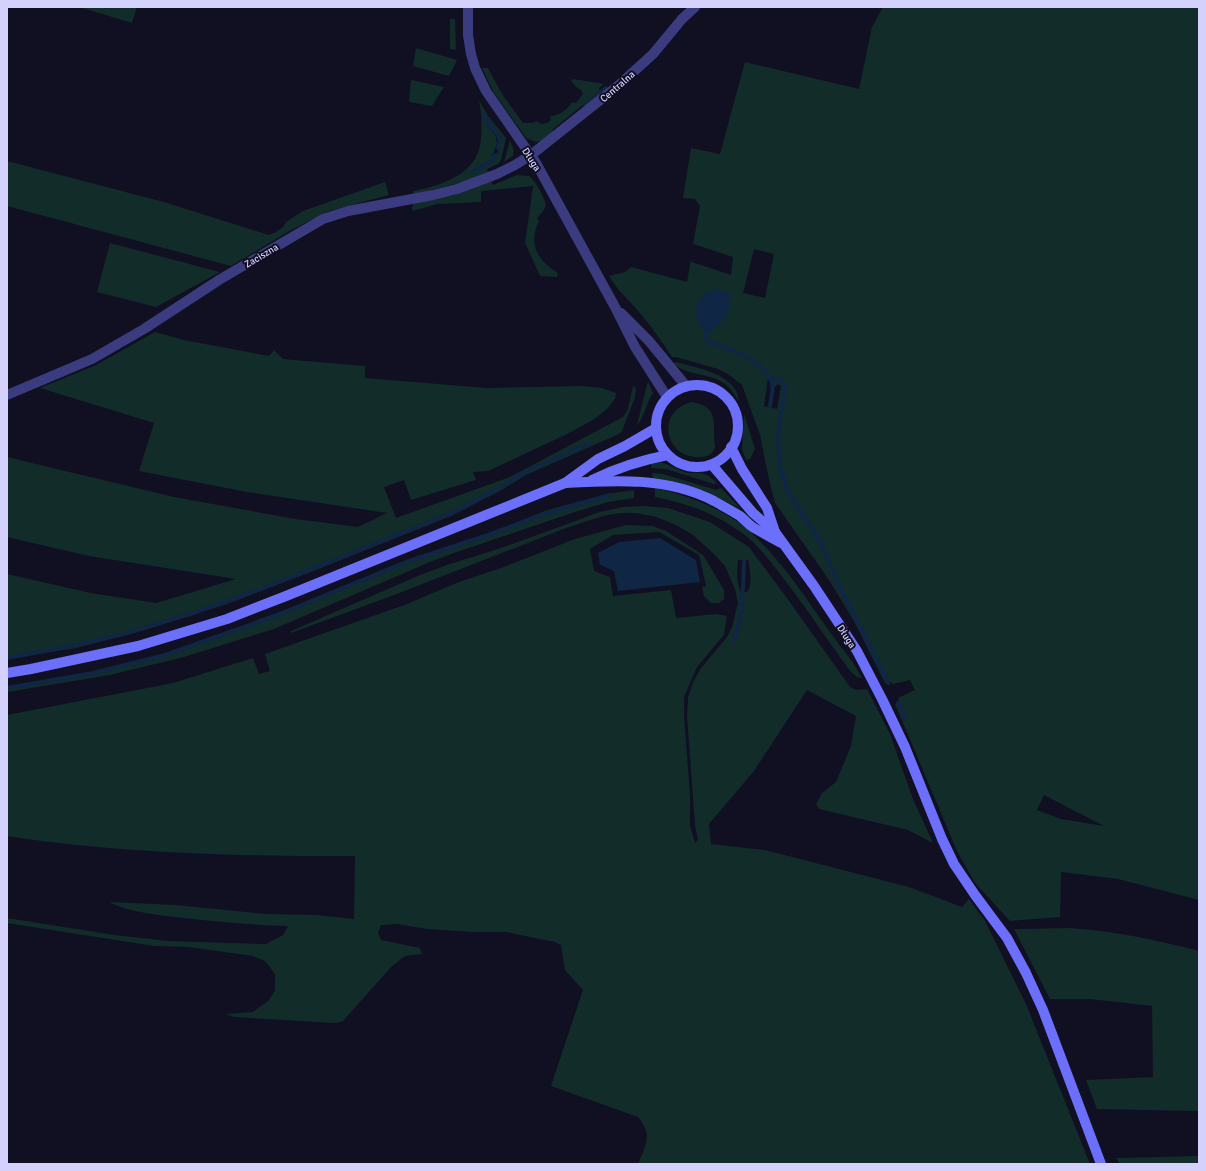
<svg xmlns="http://www.w3.org/2000/svg" width="1206" height="1171" font-family="Signika,sans-serif">
<rect width="100%" height="100%" fill="#110f22"/>
<!-- green -->
<g fill="#122c2a" fill-rule="evenodd">
<path d="M 79,7 L 137,7 L 132,23 Z"/>
<path d="M 883,7 L 1199,7 L 1199,900 L 1118,879 L 1061,872 L 1060,917 L 1010,921 L 975,883 L 957,851 L 895,704 L 899,703 L 898,698 L 915,690 L 910,680 L 893,684 L 889,681 L 885,683 L 854,621 L 829,580 L 775,503 L 768,475 L 760,435 L 742,385 L 728,374 L 718,369 L 676,357 L 672,357 C 662,342 651,326 639,312 C 629,300 617,290 609,276 L 625,272 L 631,267 L 687,282 L 691,260 L 692,262 L 731,275 L 733,257 L 693,244 L 700,206 L 695,199 L 683,198 L 691,148 L 720,154 L 745,62 L 859,89 L 872,27 ZM 754,249 L 774,254 L 765,298 L 743,293 ZM 768,379 L 771,386 L 775,387 L 778,384 L 781,386 L 777,409 L 764,406 ZM 1044,795 L 1104,826 L 1061,819 L 1037,810 Z"/>
<path d="M 450,19 L 455,19 L 456,50 L 450,49 Z"/>
<path d="M 416,48 L 457,60 L 449,76 L 413,66 Z"/>
<path d="M 482,68 L 488,68 L 502,94 L 523,123 L 533,123 L 537,121 L 541,124 L 547,123 L 551,120 L 550,116 C 559,116 568,109 572,102 L 576,103 L 583,94 L 581,90 C 577,88 573,85 571,80 L 573,79 L 604,84 L 599,88 L 600,91 L 552,130 L 555,133 L 541,141 L 536,142 L 526,138 L 493,91 Z"/>
<path d="M 411,80 L 444,87 L 432,106 L 409,102 Z"/>
<path d="M 479,100 L 488,116 L 506,138 L 501,160 L 498,164 L 487,169 L 488,172 C 464,182 439,189 413,194 L 413,191 C 435,187 465,178 476,157 C 484,143 482,115 479,100 ZM 482,115 L 485,115 L 495,128 L 501,140 C 496,162 493,164 473,173 L 472,170 L 489,161 L 492,158 L 497,143 L 496,137 L 483,118 Z"/>
<path d="M 510,140 L 514,151 L 513,156 L 504,162 Z"/>
<path d="M 7,161 L 164,202 L 269,235 L 276,232 L 283,227 L 286,222 L 303,211 L 385,182 L 389,195 L 329,211 L 291,230 L 231,266 L 7,206 Z"/>
<path d="M 517,175 L 529,176 C 537,183 543,195 546,205 L 544,210 L 537,218 L 539,221 C 528,244 537,260 558,273 L 557,277 L 540,276 L 525,243 L 533,186 L 481,191 L 481,202 L 438,204 L 412,211 L 413,203 L 454,195 L 491,181 L 493,185 Z"/>
<path d="M 110,243 L 220,272 L 156,307 L 97,292 Z"/>
<path d="M 155,332 L 184,340 L 269,356 L 274,350 L 283,359 L 365,366 L 365,378 L 487,388 L 581,386 L 602,388 L 616,393 L 615,399 L 607,409 L 593,420 L 567,434 L 488,471 L 473,472 L 476,480 L 411,500 L 404,480 L 384,487 L 396,518 L 510,477 L 623,417 L 628,409 L 633,386 L 636,388 L 635,397 L 622,431 L 619,434 L 526,475 L 498,492 L 451,516 L 316,570 L 227,604 L 148,629 L 76,648 L 7,659 L 7,574 L 91,593 L 156,603 L 236,579 L 89,556 L 7,537 L 7,457 L 174,497 L 296,519 L 358,527 L 387,513 L 247,492 L 139,471 L 154,423 L 40,388 L 96,365 Z"/>
<path d="M 676,362 C 697,368 737,374 739,401 C 735,396 731,388 725,384 C 710,372 688,377 673,363 Z"/>
<path d="M 648,381 L 653,393 C 646,403 645,416 637,425 Z"/>
<path d="M 691,402 C 721,406 712,425 715,447 C 713,454 708,457 701,457 C 666,460 654,412 691,402 Z"/>
<path d="M 744,414 L 755,449 L 750,459 L 746,460 L 742,449 Z"/>
<path d="M 659,462 C 669,464 676,469 685,472 C 691,474 696,472 701,473 C 707,474 713,479 717,483 L 714,484 L 666,469 L 652,468 L 650,463 Z"/>
<path d="M 652,473 L 663,474 L 716,490 L 721,488 L 741,509 L 707,492 L 685,484 L 653,478 Z"/>
<path d="M 655,488 C 686,495 715,506 741,524 C 752,532 761,542 770,552 C 800,585 823,626 852,661 L 862,678 L 857,677 L 850,671 C 826,638 803,603 777,570 C 766,556 755,541 739,531 C 715,513 685,503 655,497 Z"/>
<path d="M 634,490 L 634,498 L 608,502 L 575,512 L 454,553 L 430,562 L 274,629 L 184,657 L 110,675 L 7,692 L 7,687 L 98,671 L 171,652 L 297,606 L 404,561 L 498,530 L 547,510 L 607,494 Z"/>
<path d="M 643,506 L 668,508 L 710,522 L 749,547 L 787,598 L 850,687 L 856,690 L 867,689 L 890,734 L 913,799 L 933,843 L 908,830 L 819,809 L 816,804 L 822,793 L 836,782 L 851,746 L 856,716 L 807,690 L 754,771 L 709,824 L 711,844 L 765,850 L 909,887 L 962,907 L 969,899 L 985,921 L 1026,1004 L 1090,1164 L 638,1164 C 646,1145 653,1135 638,1117 L 551,1086 L 583,990 L 565,970 L 561,945 L 555,942 L 506,932 L 474,932 L 427,929 L 397,924 L 381,925 L 378,933 L 381,940 L 420,948 L 422,954 L 405,956 L 391,967 L 343,1021 L 335,1023 L 235,1017 L 225,1014 L 253,1012 L 268,1001 L 275,991 L 275,974 L 265,961 L 253,956 L 188,947 L 154,946 L 7,923 L 7,918 L 114,935 L 169,941 L 266,944 L 283,935 L 288,926 C 253,925 219,922 184,918 C 159,915 131,913 109,902 L 176,905 L 266,914 L 317,915 L 354,919 L 355,856 C 239,856 122,854 7,836 L 7,715 L 173,683 L 253,658 L 259,674 L 270,671 L 265,654 L 407,604 L 459,582 L 501,568 L 575,539 L 626,525 L 653,526 L 666,531 L 703,555 L 724,590 L 724,599 L 719,603 L 711,603 L 704,596 L 702,587 L 706,586 L 699,555 L 659,532 L 613,535 L 590,549 L 594,571 L 610,577 L 613,596 L 671,590 L 676,618 L 716,614 L 727,616 L 724,635 L 697,667 L 684,697 L 684,715 L 690,795 L 690,826 L 695,843 L 698,840 L 695,825 L 687,716 L 688,697 L 693,682 L 701,668 L 727,637 L 732,627 L 738,603 L 735,589 L 725,566 L 712,552 L 693,535 L 674,524 L 656,517 L 636,513 L 620,513 L 603,516 L 566,528 L 402,592 L 291,633 L 291,631 L 420,575 L 447,565 L 504,547 L 600,512 L 623,507 ZM 738,560 L 748,560 C 750,569 753,585 747,592 L 741,592 C 736,583 737,569 738,560 Z"/>
<path d="M 1071,928 C 1114,931 1157,940 1199,951 L 1199,1111 L 1097,1109 L 1086,1080 L 1153,1077 L 1152,1006 L 1090,999 L 1050,999 L 1014,929 Z"/>
<path d="M 1199,1156 L 1199,1164 L 1120,1164 L 1116,1158 Z"/>
</g>
<!-- water -->
<g fill="#0f2645">
<path d="M 714,290 L 724,291 L 731,295 C 729,315 726,318 711,331 L 705,330 L 699,325 C 693,307 696,298 714,290 Z"/>
<path d="M 660,538 L 696,560 L 700,582 L 618,591 L 614,571 L 600,565 L 598,553 L 619,542 Z"/>
</g>
<g fill="none" stroke-linecap="round" stroke-linejoin="round">
<!-- stream -->
<g stroke="#0f2645" stroke-width="4">
<path d="M 585,106 L 606,88"/>
<path d="M 483,115 L 499,137 L 500,141 L 498,148"/>
<path d="M 473,172 L 491,162 L 496,155"/>
<path d="M 705,330 L 705,336 L 708,342 C 728,347 760,360 770,378 C 775,386 771,397 770,406"/>
<path d="M 770,378 L 782,380 L 785,386 L 778,435 L 780,468 L 788,492 L 805,519 L 818,537 L 838,583 L 888,683"/>
<path d="M 734,641 C 743,613 743,590 744,561"/>
<path d="M 7,658 L 81,644 L 127,633 L 193,613 L 266,587 L 454,512 L 505,485 L 526,472 L 590,443"/>
<path d="M 7,688 L 93,673 L 165,655 L 277,615 L 406,562 L 488,535 L 542,515 L 610,495"/>
<path d="M 898,703 L 905,718"/>
</g>
<!-- minor -->
<path stroke="#3b3c7f" stroke-width="10" d="M 7,395 L 92,359 L 144,329 L 219,280 L 323,219 L 348,211 L 433,195 L 457,189 L 497,174 L 515,165 L 531,155 L 619,85 L 653,54 L 682,19 L 695,7"/>
<!-- tertiary -->
<g stroke="#3b3c7f" stroke-width="10">
<path d="M 468,7 L 468,35 L 471,54 L 475,68 L 486,91 L 536,163 L 615,307 L 635,347 L 667,397"/>
<path d="M 621,313 L 649,341 L 686,386"/>
</g>
<!-- secondary -->
<g stroke="#6c6ffa" stroke-width="10">
<circle cx="697" cy="426" r="41"/>
<path d="M 731,447 L 742,469 L 767,508 L 775,532"/>
<path d="M 712,465 L 753,513 L 775,532 L 814,586 L 857,651 L 882,699 L 905,747 L 942,839 L 954,864 L 975,895 L 1007,938 L 1026,973 L 1043,1010 L 1101,1164"/>
<path d="M 592,480 C 617,468 641,460 668,455"/>
<path d="M 565,483 C 615,480 668,477 714,501 C 723,506 732,511 740,516 C 745,520 749,525 754,528 C 763,533 772,538 781,543"/>
<path d="M 7,673 L 31,669 L 138,646 L 227,619 L 286,596 L 565,483 L 598,459 L 625,446 L 656,428"/>
</g>
</g>
<g text-anchor="middle" stroke-width="4" stroke-linejoin="round" paint-order="stroke">
<!-- street labels -->
<g font-size="10" fill="#d4d1fd" stroke="#110f22">
<text transform="translate(617 86) rotate(-41)" y="4">Centralna</text>
<text transform="translate(532 159) rotate(57)" y="4">Długa</text>
<text transform="translate(261 255) rotate(-31)" y="4">Zaciszna</text>
<text transform="translate(847 636) rotate(57)" y="4">Długa</text>
</g>
</g>
<!-- border -->
<rect width="1206" height="1171" fill="none" stroke="#d4d1fd" stroke-width="16"/>
</svg>
